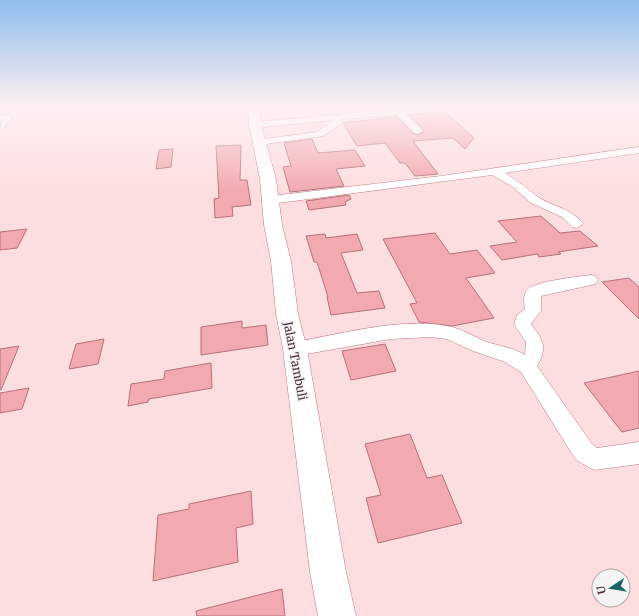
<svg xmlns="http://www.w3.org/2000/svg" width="639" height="616" font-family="Merriweather,serif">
<rect width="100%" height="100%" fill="#fddee0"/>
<!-- building -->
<g fill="#f2a9b0" stroke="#b57178">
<path d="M 445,112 L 474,138 L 465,149 L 453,138 L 413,141 L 438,174 L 415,176 L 405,163 L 400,163 L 385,143 L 357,146 L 343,123 L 397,117 L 414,134 L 418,135 L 424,132 L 424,130 L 409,115 Z"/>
<path d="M 312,139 L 318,153 L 355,150 L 365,166 L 336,169 L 344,186 L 290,192 L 283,167 L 291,166 L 284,143 Z"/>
<path d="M 241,145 L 240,180 L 247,180 L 251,205 L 232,207 L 233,216 L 215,218 L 214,199 L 219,198 L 216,146 Z"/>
<path d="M 173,149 L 171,167 L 156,169 L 159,150 Z"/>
<path d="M 349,195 L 351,199 L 345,202 L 346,205 L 309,210 L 306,201 Z"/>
<path d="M 541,216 L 560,233 L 580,231 L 598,246 L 558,252 L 561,254 L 539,257 L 537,254 L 502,260 L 490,246 L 517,242 L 498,221 Z"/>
<path d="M 27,229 L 17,248 L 0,250 L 0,232 Z"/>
<path d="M 435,233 L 450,254 L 477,250 L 495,273 L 466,278 L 494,318 L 452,326 L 419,322 L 410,304 L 417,303 L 383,239 Z"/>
<path d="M 325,234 L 326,238 L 357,234 L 363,250 L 341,253 L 357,293 L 379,291 L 385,308 L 331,315 L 327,297 L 328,297 L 317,262 L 314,262 L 306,236 Z"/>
<path d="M 629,278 L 639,287 L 639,319 L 602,282 Z"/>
<path d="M 242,321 L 242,328 L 266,325 L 268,345 L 201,355 L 201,327 Z"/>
<path d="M 104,339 L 98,364 L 69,369 L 76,344 Z"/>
<path d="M 385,344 L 396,371 L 351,380 L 342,351 Z"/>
<path d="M 19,346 L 1,390 L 0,390 L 0,349 Z"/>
<path d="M 211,363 L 212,388 L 149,399 L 148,402 L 128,406 L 131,384 L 164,379 L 165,371 Z"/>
<path d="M 639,371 L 639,428 L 622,432 L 584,383 Z"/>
<path d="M 29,388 L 22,409 L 0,413 L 0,393 Z"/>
<path d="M 410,434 L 427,478 L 442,475 L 462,523 L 378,543 L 366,498 L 381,495 L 365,444 Z"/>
<path d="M 251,491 L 253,524 L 236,528 L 238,562 L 153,581 L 158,515 L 189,509 L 189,504 Z"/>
<path d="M 282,589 L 285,616 L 197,616 L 196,611 Z"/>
</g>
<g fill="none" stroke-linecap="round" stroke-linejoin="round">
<defs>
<g id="street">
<path d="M 453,105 L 468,105 L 463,109 L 406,114 L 423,131 L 418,134 L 415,133 L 398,115 L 342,119 L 341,124 L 323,136 L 259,145 L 254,142 L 256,140 L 317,132 L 333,120 L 255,128 L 251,125 L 255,122 L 393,110 L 392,108 L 396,106 L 402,109 Z"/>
<path d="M 0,114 L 11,116 L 12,118 L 3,129 L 0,130 L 2,120 L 0,120 Z"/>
<path d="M 639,147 L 639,153 L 505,173 C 517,180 527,189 538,197 C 553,207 572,208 583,224 L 577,228 L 572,227 L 562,217 L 531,203 L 513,187 L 492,175 L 271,204 L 265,200 L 271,196 L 441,176 Z"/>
<path d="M 591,275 L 596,276 L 598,280 L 596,284 L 541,296 L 541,311 L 531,324 C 543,340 548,347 537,366 L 592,444 L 597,448 L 639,442 L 639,464 L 594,470 L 576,460 L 521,372 L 505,362 L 473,351 L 447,339 L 430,337 L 391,339 L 295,356 L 289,354 L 286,349 L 289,344 L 295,342 C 340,334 403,317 447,326 C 461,328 474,337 487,342 C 500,346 513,348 525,355 L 526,342 L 514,324 L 517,315 L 525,309 C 524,304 523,295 527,290 C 534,281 578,277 591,275 Z"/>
</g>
<path id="secondary" d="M 248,105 L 260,105 L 261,125 L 276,179 L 282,225 L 291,261 L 298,314 L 307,349 L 346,572 L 356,616 L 318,616 L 310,572 L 283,349 L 276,314 L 271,261 L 264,225 L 260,179 L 249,125 Z"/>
</defs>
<!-- street casing -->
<use href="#street" stroke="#bd787f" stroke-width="1"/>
<!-- secondary casing -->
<use href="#secondary" stroke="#bd787f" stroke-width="1"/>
<!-- street -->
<use href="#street" fill="#fff" fill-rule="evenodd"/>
<!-- secondary -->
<use href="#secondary" fill="#fff" fill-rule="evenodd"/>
</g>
<!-- sky -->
<linearGradient id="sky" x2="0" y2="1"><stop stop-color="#8ebded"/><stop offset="0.55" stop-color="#fef0f1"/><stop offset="1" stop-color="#fef0f1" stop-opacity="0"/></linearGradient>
<rect width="639" height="192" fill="url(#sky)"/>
<g text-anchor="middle" stroke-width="3" stroke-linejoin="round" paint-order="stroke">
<!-- street labels -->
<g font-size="12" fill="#4f3134" stroke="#f4f4f4">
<text transform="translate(295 361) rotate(79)" y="4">Jalan Tambuli</text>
</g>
</g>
<!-- north arrow -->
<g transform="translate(611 588) rotate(258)"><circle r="19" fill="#f4f4f4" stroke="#b2a6a7"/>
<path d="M0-3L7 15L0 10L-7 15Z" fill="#186664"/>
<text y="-6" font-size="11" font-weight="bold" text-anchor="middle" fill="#4f3134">U</text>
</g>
</svg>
